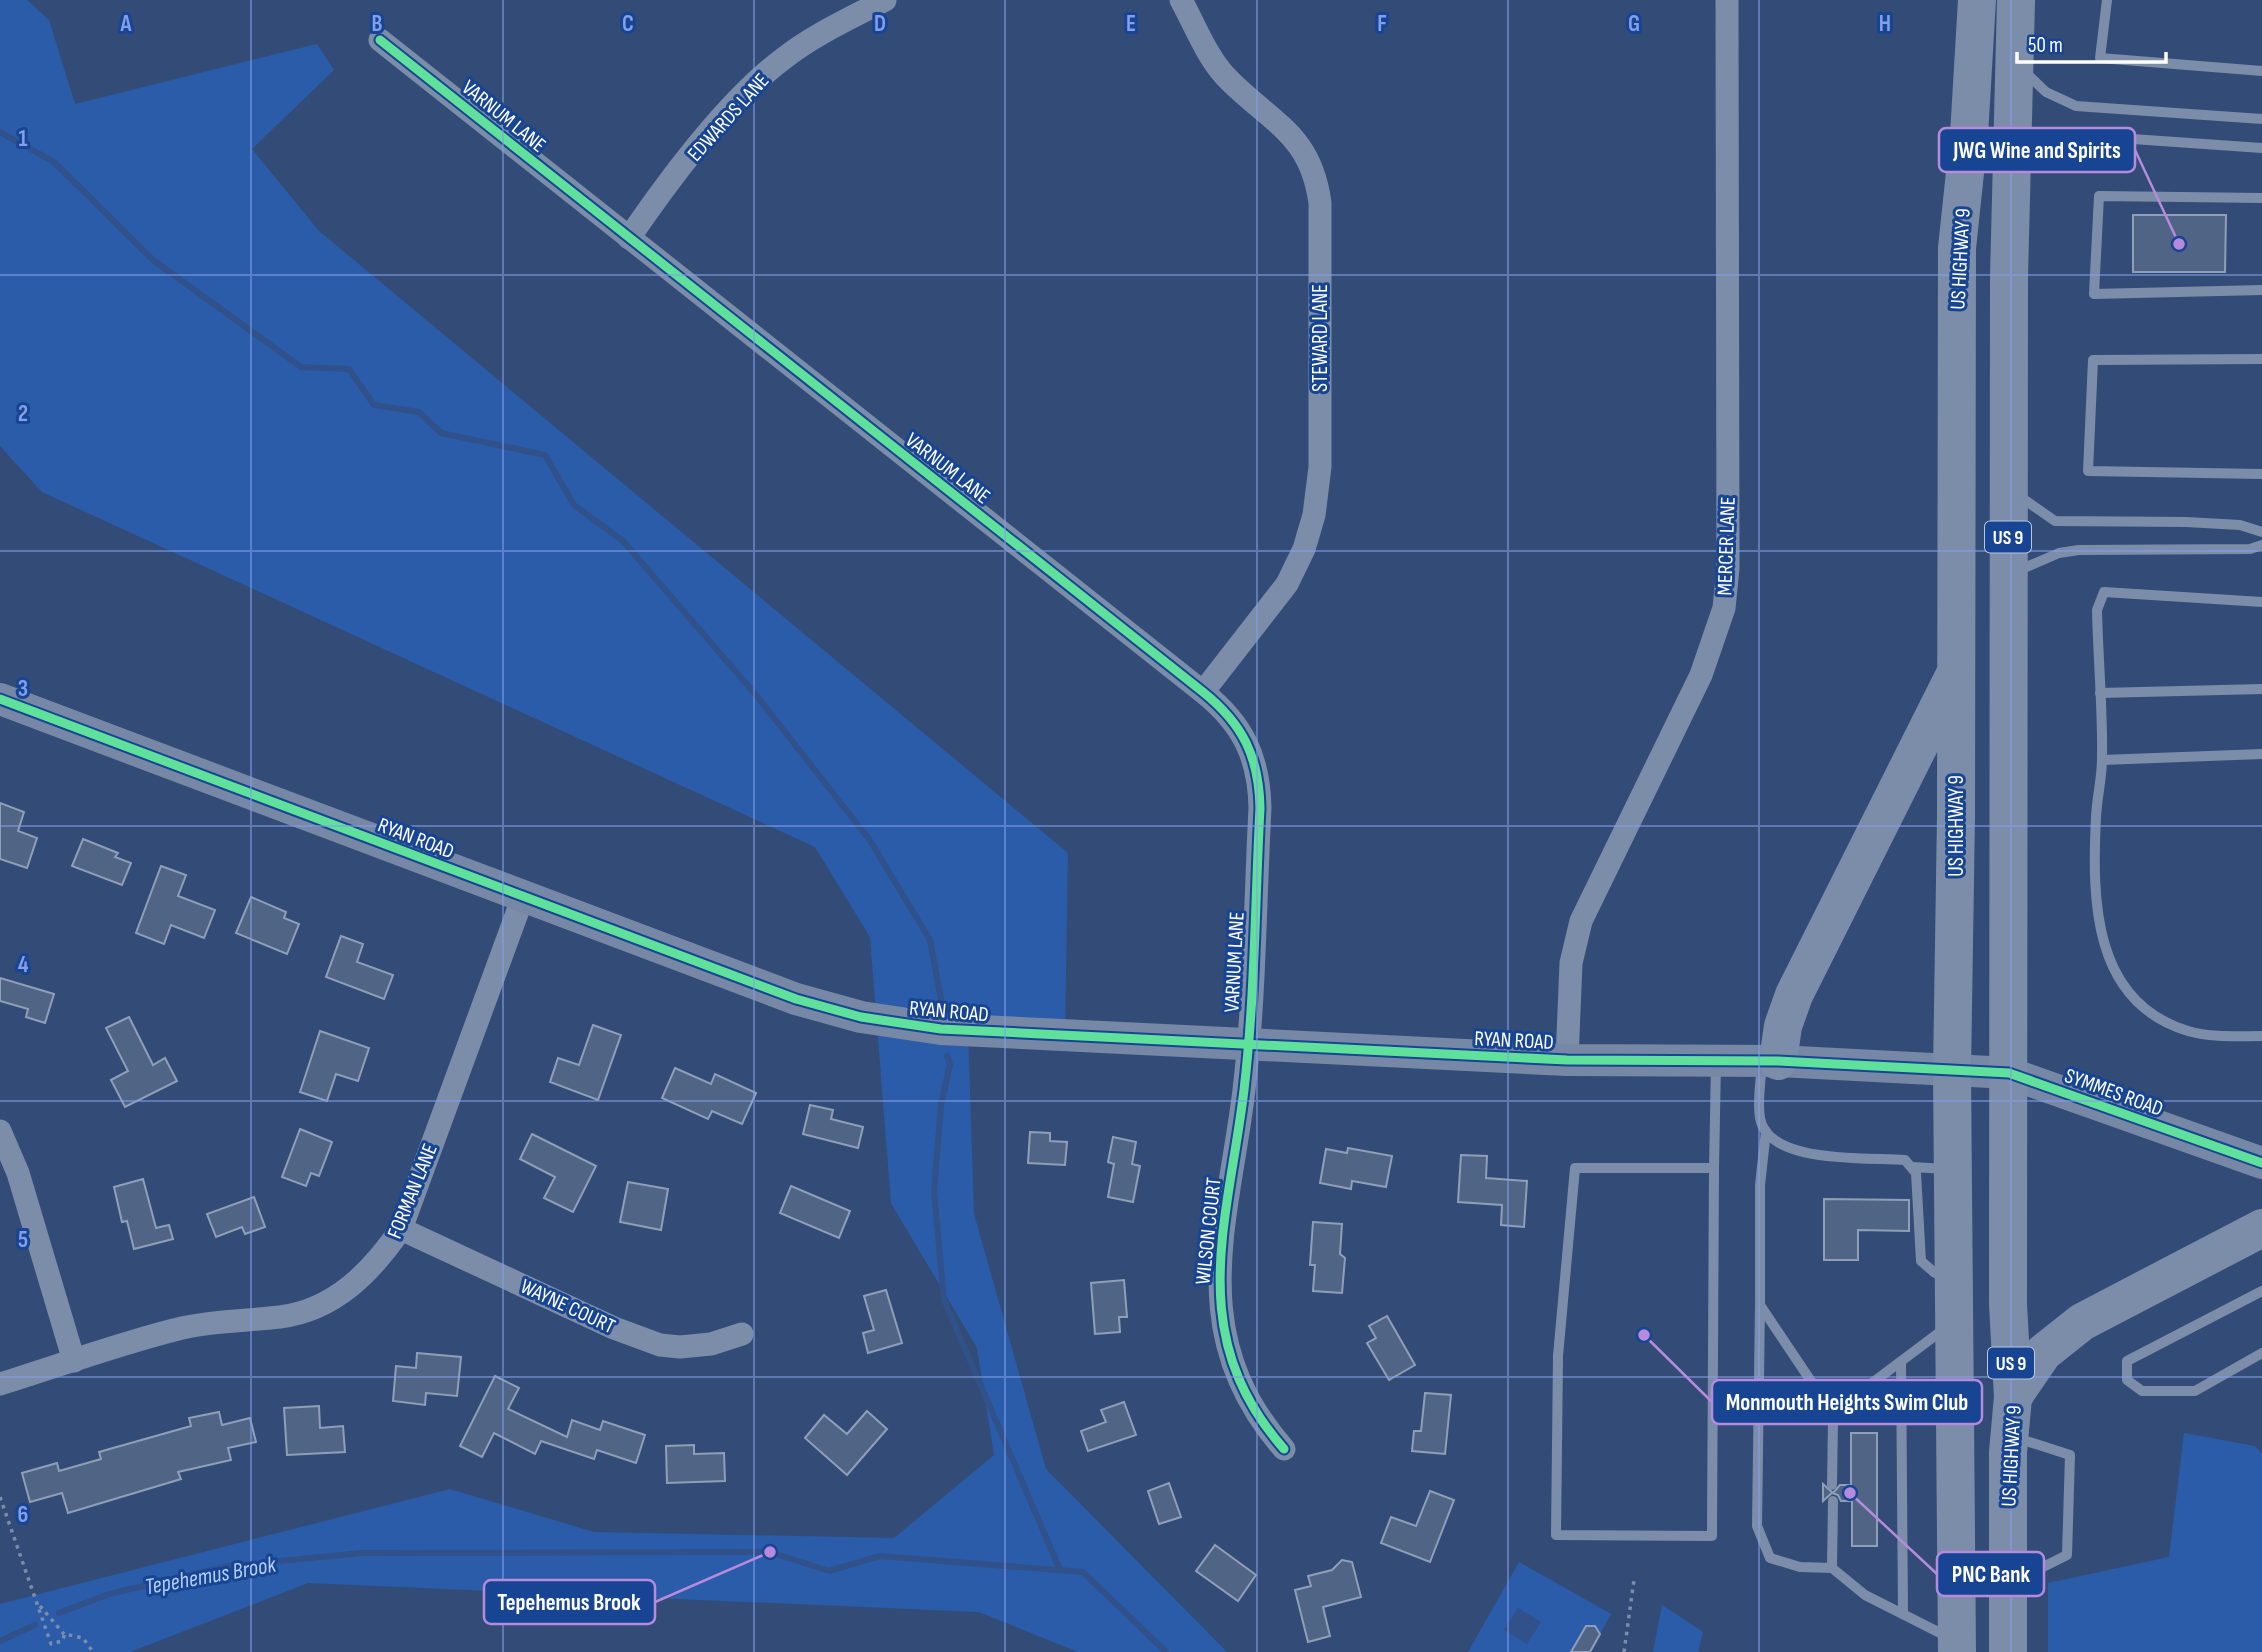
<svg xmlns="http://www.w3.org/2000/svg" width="2262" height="1652" font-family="'Sofia Sans Condensed',sans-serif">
<rect width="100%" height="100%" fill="#334c77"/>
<!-- green -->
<g fill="#2b5ca9">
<path d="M 0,0 L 27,0 L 49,20 L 75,104 L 317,44 L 334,70 L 252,149 L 319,231 L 1068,853 L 1065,1033 L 968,1030 L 974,1214 L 1046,1469 L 1227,1652 L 1078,1652 L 979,1612 L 308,1583 L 130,1652 L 0,1652 L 0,1604 L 450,1489 L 594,1532 L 894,1538 L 994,1455 L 977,1348 L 891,1203 L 870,937 L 815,847 L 42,492 L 0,446 Z"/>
<path d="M 2184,1433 L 2255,1446 L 2262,1454 L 2262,1652 L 2048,1652 L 2048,1583 L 2169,1557 Z"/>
<path d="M 1519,1562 L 1611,1614 L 1590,1652 L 1468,1652 Z"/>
<path d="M 1662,1605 L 1703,1632 L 1698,1652 L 1653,1652 Z"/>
</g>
<!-- water -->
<path fill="#305189" d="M 1518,1608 L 1541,1622 L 1527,1644 L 1504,1630 Z"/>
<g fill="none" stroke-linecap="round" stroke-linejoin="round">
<!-- stream -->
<g stroke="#305189" stroke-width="6">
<path d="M 0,132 L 54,162 L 153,260 L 301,367 L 349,369 L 374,405 L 419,412 L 441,433 L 545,455 L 574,505 L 623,541 L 756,695 L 869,839 L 930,940 L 942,1005"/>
<path d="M 947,1056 L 950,1064 L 941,1105 L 934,1192 L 944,1300 L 1060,1570"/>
<path d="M 59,1613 L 109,1594 L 229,1566 L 362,1553 L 770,1552 L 829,1571 L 880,1556 L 1083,1572 L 1166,1652"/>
<path d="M 0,1641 L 35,1625"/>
</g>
</g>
<!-- building -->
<g fill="#506486" stroke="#909fb7" stroke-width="2">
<path d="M 2133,215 L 2226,215 L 2225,272 L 2133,272 Z"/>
<path d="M 0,803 L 24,812 L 18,831 L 37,838 L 27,868 L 0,859 Z"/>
<path d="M 83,839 L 118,853 L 115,857 L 131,863 L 122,885 L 72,866 Z"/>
<path d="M 161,866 L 186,875 L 178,896 L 215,910 L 204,938 L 171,925 L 164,944 L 136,933 Z"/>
<path d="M 251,897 L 286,912 L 284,918 L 299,924 L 287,954 L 236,933 Z"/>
<path d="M 341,936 L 363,944 L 357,962 L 393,975 L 384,999 L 326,977 Z"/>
<path d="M 0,978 L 54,994 L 45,1023 L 26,1017 L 28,1009 L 0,1001 Z"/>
<path d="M 129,1017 L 153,1065 L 165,1058 L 177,1081 L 125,1107 L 111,1080 L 128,1071 L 106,1028 Z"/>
<path d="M 593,1025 L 621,1035 L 598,1100 L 550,1082 L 558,1058 L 579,1065 Z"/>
<path d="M 320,1031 L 369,1048 L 358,1081 L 336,1074 L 327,1101 L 300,1092 Z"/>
<path d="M 675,1068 L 711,1084 L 715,1074 L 756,1093 L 742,1124 L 712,1111 L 708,1119 L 662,1098 Z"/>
<path d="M 810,1105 L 833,1110 L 831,1119 L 863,1127 L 858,1148 L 803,1134 Z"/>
<path d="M 300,1129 L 332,1142 L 319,1176 L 311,1173 L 306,1186 L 282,1177 Z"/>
<path d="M 1030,1132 L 1050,1133 L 1050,1141 L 1067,1142 L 1065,1165 L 1028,1163 Z"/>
<path d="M 532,1134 L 596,1166 L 573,1212 L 544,1198 L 555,1177 L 520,1159 Z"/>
<path d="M 1113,1137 L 1136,1142 L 1132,1164 L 1140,1166 L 1133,1202 L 1108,1197 L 1114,1164 L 1108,1162 Z"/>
<path d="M 1348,1148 L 1392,1156 L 1386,1187 L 1352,1181 L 1351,1189 L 1320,1183 L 1326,1149 L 1347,1153 Z"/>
<path d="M 1461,1155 L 1487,1156 L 1486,1178 L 1527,1181 L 1524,1227 L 1501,1225 L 1502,1205 L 1458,1202 Z"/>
<path d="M 143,1179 L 156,1228 L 169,1225 L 173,1239 L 134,1249 L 127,1221 L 122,1222 L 114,1187 Z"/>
<path d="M 628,1182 L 668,1189 L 661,1230 L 620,1222 Z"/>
<path d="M 791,1186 L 850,1211 L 839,1238 L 780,1213 Z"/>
<path d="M 254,1197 L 265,1227 L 245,1234 L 242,1227 L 216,1237 L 207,1214 Z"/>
<path d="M 1824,1199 L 1909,1200 L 1909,1231 L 1858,1230 L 1858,1260 L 1824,1260 Z"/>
<path d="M 1313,1222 L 1342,1224 L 1340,1254 L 1345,1258 L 1342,1293 L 1313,1291 L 1315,1265 L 1310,1265 Z"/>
<path d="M 1124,1280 L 1127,1317 L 1119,1317 L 1120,1332 L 1095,1334 L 1091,1283 Z"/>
<path d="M 886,1290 L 902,1343 L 868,1353 L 863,1333 L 874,1330 L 864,1296 Z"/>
<path d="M 1387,1316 L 1415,1365 L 1389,1380 L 1367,1343 L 1376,1338 L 1369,1326 Z"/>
<path d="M 417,1353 L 461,1357 L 457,1396 L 426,1393 L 425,1405 L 393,1401 L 396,1366 L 416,1368 Z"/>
<path d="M 495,1376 L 519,1388 L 508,1409 L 567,1437 L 572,1420 L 600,1430 L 603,1421 L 645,1435 L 636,1463 L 597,1450 L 594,1459 L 541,1441 L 535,1454 L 494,1433 L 482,1457 L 460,1446 Z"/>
<path d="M 1425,1393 L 1451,1395 L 1445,1454 L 1412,1451 L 1414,1431 L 1421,1431 Z"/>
<path d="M 1124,1402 L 1136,1435 L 1088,1451 L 1081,1431 L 1106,1422 L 1101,1410 Z"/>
<path d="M 319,1406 L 320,1428 L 343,1426 L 345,1452 L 287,1455 L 284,1408 Z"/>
<path d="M 867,1411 L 887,1429 L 847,1475 L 805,1438 L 824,1415 L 847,1434 Z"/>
<path d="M 219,1412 L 222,1425 L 250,1418 L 256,1442 L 228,1448 L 231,1460 L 178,1472 L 181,1479 L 68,1513 L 62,1493 L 30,1502 L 22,1473 L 57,1463 L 59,1471 L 101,1459 L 99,1452 L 191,1426 L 189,1418 Z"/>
<path d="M 1851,1433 L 1877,1433 L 1877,1546 L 1852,1546 L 1852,1501 L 1841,1501 L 1838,1495 L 1832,1493 L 1823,1501 L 1823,1484 L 1833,1493 L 1840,1485 L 1851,1485 Z"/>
<path d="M 694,1445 L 694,1454 L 724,1453 L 725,1481 L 667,1483 L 666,1446 Z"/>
<path d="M 1169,1483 L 1181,1517 L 1159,1524 L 1148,1491 Z"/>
<path d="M 1430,1491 L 1454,1500 L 1430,1562 L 1381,1543 L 1391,1517 L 1416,1526 Z"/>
<path d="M 1215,1545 L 1256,1575 L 1238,1601 L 1196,1571 Z"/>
<path d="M 1342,1560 L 1352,1562 L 1361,1597 L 1323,1607 L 1330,1636 L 1308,1642 L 1295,1590 L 1311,1586 L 1308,1576 L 1332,1570 Z"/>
<path d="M 1586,1626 L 1595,1626 L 1600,1634 L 1590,1652 L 1571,1652 Z"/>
</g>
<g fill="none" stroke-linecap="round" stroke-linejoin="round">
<!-- path -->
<g stroke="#7c8da9" stroke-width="3.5" stroke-dasharray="3.5 5" stroke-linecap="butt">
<path d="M 0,1497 L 51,1644 L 62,1641 L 65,1634 L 83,1638 L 93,1652"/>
<path d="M 40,1606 L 64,1634"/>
<path d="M 1624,1652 L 1634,1580"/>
</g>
<!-- lane -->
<g stroke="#7c8da9" stroke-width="10">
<path d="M 2107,0 L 2100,58 L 2262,71"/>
<path d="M 2025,72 L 2046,92 L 2076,106 L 2262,119"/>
<path d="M 2018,131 L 2262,148"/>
<path d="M 2262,198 L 2099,196 L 2094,294 L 2262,290"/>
<path d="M 2262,359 L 2093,360 L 2088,471 L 2262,474"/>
<path d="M 2019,496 L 2055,521 L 2186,522 L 2240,525 L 2262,532"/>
<path d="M 2017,571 L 2059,553 L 2079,550 L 2250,549 L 2262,545"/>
<path d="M 2262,602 L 2104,592 L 2097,610 C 2098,659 2103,710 2102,759 C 2102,778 2097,797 2096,817 C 2092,899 2092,1002 2188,1031 C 2212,1038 2238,1036 2262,1036"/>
<path d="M 2100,693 L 2262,689"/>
<path d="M 2102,760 L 2262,754"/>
<path d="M 1762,1063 C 1761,1080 1757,1101 1760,1118 C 1768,1165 1868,1157 1905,1160 L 1916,1173 L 1921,1261 L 1935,1273 L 1945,1276"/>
<path d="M 1766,1131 L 1760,1185 L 1760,1305 L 1835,1417"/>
<path d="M 1912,1167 L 1946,1169"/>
<path d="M 1714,1168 L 1712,1536 L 1556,1535 L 1558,1356 L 1575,1168 L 1714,1168 L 1716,1063"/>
<path d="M 2262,1291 L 2127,1361 L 2127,1380 L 2142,1391 L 2195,1391 L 2262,1353"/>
<path d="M 1760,1305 L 1757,1526 L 1770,1558 L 1800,1567 L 1832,1568"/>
<path d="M 1901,1363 L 1903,1614"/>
<path d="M 1832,1485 L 1833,1421 L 1844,1404 L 1944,1329"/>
<path d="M 1833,1501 L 1832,1568 L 1865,1595 L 1948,1637"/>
<path d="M 2017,1580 L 2067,1555 L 2070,1455 L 2017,1438"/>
</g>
<!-- street -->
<g stroke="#7c8da9" stroke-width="23">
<path d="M 1181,0 C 1196,27 1208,61 1231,82 C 1275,125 1311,136 1320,203 L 1320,467 L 1314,515 L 1304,549 L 1287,584 L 1203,692"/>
<path d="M 380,40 L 1203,692 C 1243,724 1259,757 1260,808 C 1255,901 1255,997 1244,1090 C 1228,1223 1183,1334 1284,1449"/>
<path d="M 629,238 C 668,181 728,100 783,59 C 813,35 851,18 885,0"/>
<path d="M 1567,1060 L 1571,963 L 1581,921 L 1701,675 L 1724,608 L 1728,568 L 1727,0"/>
<path d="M 0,1131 L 18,1173 L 74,1361"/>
<path d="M 401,1229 L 614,1328 L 660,1345 L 680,1347 L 711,1344 L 742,1334"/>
<path d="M 0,1384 C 58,1366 115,1345 174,1330 C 208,1321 245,1321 280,1317 C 335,1310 371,1272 401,1229 L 523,897"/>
</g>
<!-- secondary -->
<path stroke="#7788a6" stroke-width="32" d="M 0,699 L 796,999 L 861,1017 L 941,1029 L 1567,1060 L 1778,1061 L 2009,1073 L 2262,1163"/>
<!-- highway -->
<g stroke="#7c8da9" stroke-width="38">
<path d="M 1778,1061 L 1783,1026 L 1794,995 L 1954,676"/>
<path d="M 2013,1397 L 2043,1353 L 2082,1322 L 2262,1228"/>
<path d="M 1957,1652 L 1952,1071 L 1956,816 L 1957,248 L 1969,135 L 1977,0"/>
<path d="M 2008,1652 L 2008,1452 L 2013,1397 L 2008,1304 L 2009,277 L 2016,0"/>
</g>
<defs>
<g id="cycleway">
<path d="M 380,40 L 1203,692 C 1243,724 1259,757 1260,808 C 1255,901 1255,997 1244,1090 C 1228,1223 1183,1334 1284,1449"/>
<path d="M 0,699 L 796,999 L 861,1017 L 941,1029 L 1567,1060 L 1778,1061 L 2009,1073 L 2262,1163"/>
</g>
</defs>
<!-- cycleway casing -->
<use href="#cycleway" stroke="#174593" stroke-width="13"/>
<!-- cycleway -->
<use href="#cycleway" stroke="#60e19b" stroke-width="9"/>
</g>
<!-- grid -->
<path fill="none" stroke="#839eea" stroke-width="2" stroke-opacity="0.55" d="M 251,0 L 251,1652M 503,0 L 503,1652M 754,0 L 754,1652M 1005,0 L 1005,1652M 1257,0 L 1257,1652M 1508,0 L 1508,1652M 1759,0 L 1759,1652M 2011,0 L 2011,1652M 0,275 L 2262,275M 0,551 L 2262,551M 0,826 L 2262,826M 0,1101 L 2262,1101M 0,1377 L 2262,1377"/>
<g text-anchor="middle" stroke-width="6" stroke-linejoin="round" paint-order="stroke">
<!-- shield labels -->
<g fill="#174593" stroke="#b9c7df" stroke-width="2">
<rect x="1985" y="521.5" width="46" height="31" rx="5"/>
<rect x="1988" y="1347.5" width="46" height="31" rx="5"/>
</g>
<g font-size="19" font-weight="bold" fill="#fff">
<text x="2008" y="544">US 9</text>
<text x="2011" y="1370">US 9</text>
</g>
<!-- street labels -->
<g font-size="21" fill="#fff" stroke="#174593">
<text transform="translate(504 116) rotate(39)" y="7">VARNUM LANE</text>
<text transform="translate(728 117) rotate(-48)" y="7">EDWARDS LANE</text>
<text transform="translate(1960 259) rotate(-87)" y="7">US HIGHWAY 9</text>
<text transform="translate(1320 338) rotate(-90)" y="7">STEWARD LANE</text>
<text transform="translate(948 468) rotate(38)" y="7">VARNUM LANE</text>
<text transform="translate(1726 546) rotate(-88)" y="7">MERCER LANE</text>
<text transform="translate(1956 826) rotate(-90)" y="7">US HIGHWAY 9</text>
<text transform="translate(416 838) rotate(21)" y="7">RYAN ROAD</text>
<text transform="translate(1234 962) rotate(-87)" y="7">VARNUM LANE</text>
<text transform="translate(949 1011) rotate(5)" y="7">RYAN ROAD</text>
<text transform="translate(1514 1040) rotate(3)" y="7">RYAN ROAD</text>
<text transform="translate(2114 1092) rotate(20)" y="7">SYMMES ROAD</text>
<text transform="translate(412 1191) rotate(-68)" y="7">FORMAN LANE</text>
<text transform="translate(1208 1231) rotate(-84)" y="7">WILSON COURT</text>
<text transform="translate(568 1306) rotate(25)" y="7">WAYNE COURT</text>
<text transform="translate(2011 1456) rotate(-87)" y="7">US HIGHWAY 9</text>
</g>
<!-- water labels -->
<g font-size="23" font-style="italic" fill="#b3cef7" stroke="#174593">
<text transform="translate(210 1575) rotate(-10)" y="8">Tepehemus Brook</text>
</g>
</g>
<g font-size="23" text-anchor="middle" font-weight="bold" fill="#839eea" stroke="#174593" stroke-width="6" stroke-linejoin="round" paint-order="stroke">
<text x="126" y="31">A</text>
<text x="377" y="31">B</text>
<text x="628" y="31">C</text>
<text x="880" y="31">D</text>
<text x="1131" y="31">E</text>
<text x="1382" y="31">F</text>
<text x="1634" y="31">G</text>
<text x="1885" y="31">H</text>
<text x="23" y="146">1</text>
<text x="23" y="421">2</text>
<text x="23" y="696">3</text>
<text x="23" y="972">4</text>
<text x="23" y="1247">5</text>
<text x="23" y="1522">6</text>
</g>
<!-- callouts -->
<path fill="none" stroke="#b68bdc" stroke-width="2.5" d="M2179 244L2135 150M1644 1335L1712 1402M1850 1493L1937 1574M770 1552L655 1602"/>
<g fill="#b68bdc" stroke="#174593" stroke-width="2.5">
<circle cx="2179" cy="244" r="7"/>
<circle cx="1644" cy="1335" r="7"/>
<circle cx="1850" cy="1493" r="7"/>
<circle cx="770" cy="1552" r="7"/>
</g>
<g fill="#174593" stroke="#b68bdc" stroke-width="2.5">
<rect x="1939" y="128" width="196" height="44" rx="7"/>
<rect x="1712" y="1380" width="270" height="44" rx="7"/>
<rect x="1937" y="1552" width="107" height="44" rx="7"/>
<rect x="484" y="1580" width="171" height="44" rx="7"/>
</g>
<g font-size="23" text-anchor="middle" font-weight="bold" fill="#fff">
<text x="2037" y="158">JWG Wine and Spirits</text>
<text x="1847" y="1410">Monmouth Heights Swim Club</text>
<text x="1991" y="1582">PNC Bank</text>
<text x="569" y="1610">Tepehemus Brook</text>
</g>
<!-- scale -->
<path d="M2017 52v10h149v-10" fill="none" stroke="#ffffff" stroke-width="3.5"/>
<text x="2028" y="52" font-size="21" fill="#ffffff" stroke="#174593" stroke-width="5" paint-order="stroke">50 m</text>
</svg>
